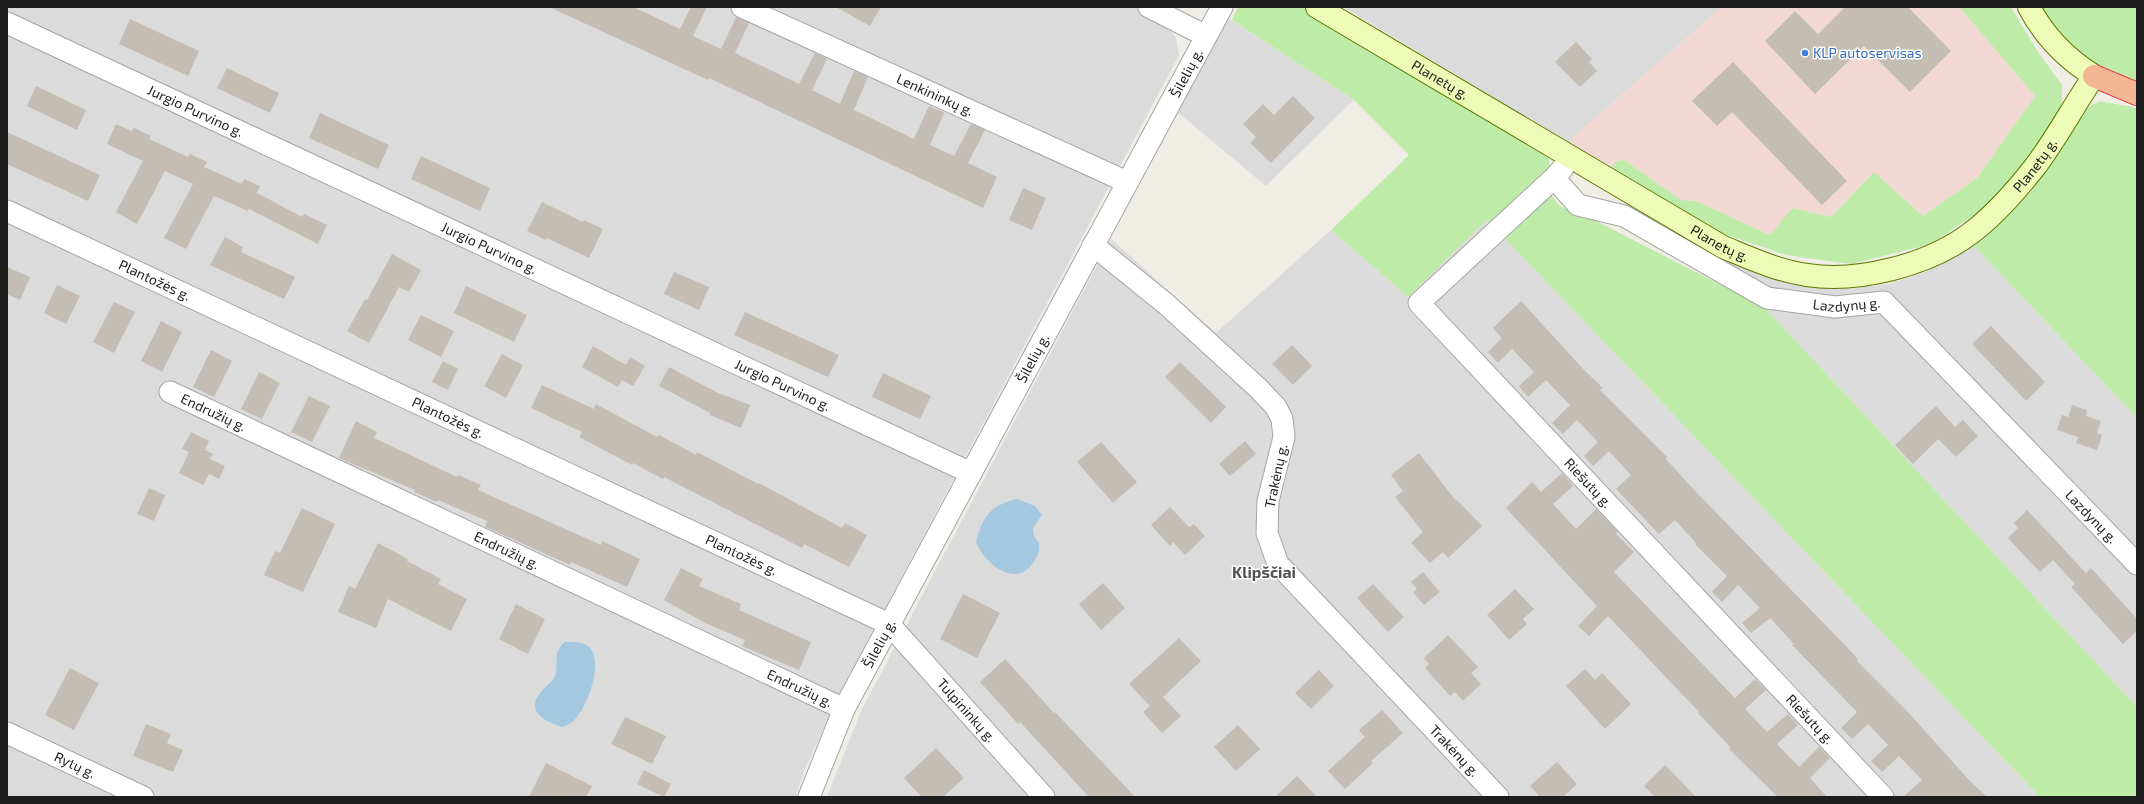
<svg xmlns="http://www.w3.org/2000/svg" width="2144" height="804" font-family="'Exo 2',sans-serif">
<rect width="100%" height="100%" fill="#f0ede4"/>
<!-- residential -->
<g fill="#dcdbdb">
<path d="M 7,7 L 1175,7 L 1166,24 L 1176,38 L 1179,55 L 843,687 L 804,771 L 796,797 L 7,797 Z"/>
<path d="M 1343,7 L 1722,7 L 1568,142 Z"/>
<path d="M 1219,12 L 1354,100 L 1266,186 L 1169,105 Z"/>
<path d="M 1487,220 L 2040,797 L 827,797 L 862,709 L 1111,239 L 1216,333 L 1331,230 L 1408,297 Z"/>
<path d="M 1974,246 L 2137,418 L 2137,707 L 1709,248 L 1786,280 L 1850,289 L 1889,284 L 1928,271 Z"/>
</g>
<!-- commercial -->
<path fill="#f1d8d2" d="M 1722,7 L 1959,7 L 2035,96 L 1977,178 L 1923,216 L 1874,172 L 1831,217 L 1792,208 L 1770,235 L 1696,201 L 1681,200 L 1624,160 L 1615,162 L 1613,168 L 1568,142 Z"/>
<!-- grass -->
<g fill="#bfeba8">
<path d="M 1238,7 L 1304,7 L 1542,149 L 1549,157 L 1550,194 L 1561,207 L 1600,223 L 1764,307 L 2137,707 L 2137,797 L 2040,797 L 1487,220 L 1408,297 L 1331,230 L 1409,155 L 1354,100 L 1232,20 Z"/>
<path d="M 1959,7 L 2011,7 L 2036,49 L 2062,85 L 2062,102 L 2056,120 L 1994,201 L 1931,244 L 1851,264 L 1786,255 L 1724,234 L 1613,168 L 1615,162 L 1624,160 L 1681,200 L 1696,201 L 1770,235 L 1792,208 L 1831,217 L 1874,172 L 1923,216 L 1977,178 L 2035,96 Z"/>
<path d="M 2041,7 L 2137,7 L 2137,81 L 2102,69 L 2064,41 Z"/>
<path d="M 2100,101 L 2137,108 L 2137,418 L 1974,246 C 1999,224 2021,204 2041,178 C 2061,153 2069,114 2100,101 Z"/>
</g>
<!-- water -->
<g fill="#a3c8df">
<path d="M 1017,499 L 1035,506 L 1042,515 L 1033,528 L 1034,536 L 1039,543 C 1040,552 1037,559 1031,566 C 1012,587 984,562 976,542 C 982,517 991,505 1017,499 Z"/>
<path d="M 565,642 C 573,642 583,641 589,647 C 605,662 586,713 571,723 C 568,725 565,726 562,727 C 546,722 524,711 541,692 C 545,686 552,683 555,676 C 559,662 552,652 565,642 Z"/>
</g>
<!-- building -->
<g fill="#c4bdb3">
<path d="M 549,7 L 633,7 L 680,29 L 691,7 L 707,7 L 693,36 L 721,49 L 736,17 L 749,23 L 735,53 L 799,84 L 815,53 L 827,59 L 812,90 L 840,104 L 854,71 L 868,77 L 854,110 L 914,139 L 929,106 L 944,113 L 930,145 L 954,156 L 971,124 L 985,130 L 968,163 L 997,177 L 983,208 L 709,78 L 708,80 Z"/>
<path d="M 836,7 L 881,7 L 870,26 Z"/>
<path d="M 1845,7 L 1908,7 L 1951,51 L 1910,92 L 1864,46 L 1815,94 L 1765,41 L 1795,11 L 1818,34 Z"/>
<path d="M 130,19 L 199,51 L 188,76 L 119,44 Z"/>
<path d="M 1576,42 L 1592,59 L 1589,62 L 1597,71 L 1580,87 L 1555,62 Z"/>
<path d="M 1733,62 L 1847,181 L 1822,205 L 1732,112 L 1717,126 L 1692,101 Z"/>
<path d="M 227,68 L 279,93 L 270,113 L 217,88 Z"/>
<path d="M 36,86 L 86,110 L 77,130 L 27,106 Z"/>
<path d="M 1293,96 L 1315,118 L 1271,163 L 1250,143 L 1256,137 L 1243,124 L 1263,104 L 1274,115 Z"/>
<path d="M 320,113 L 389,145 L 378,169 L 309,138 Z"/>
<path d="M 116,124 L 132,131 L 134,128 L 151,136 L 149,139 L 188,157 L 190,154 L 207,162 L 204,167 L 242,184 L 244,179 L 260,186 L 257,193 L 302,217 L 304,214 L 327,225 L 318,244 L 249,209 L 248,211 L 214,196 L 186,249 L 164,238 L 193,184 L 165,171 L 137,224 L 116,212 L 143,161 L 107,144 Z"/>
<path d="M 7,132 L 100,175 L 88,201 L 7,164 Z"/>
<path d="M 421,156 L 490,188 L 480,211 L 411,179 Z"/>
<path d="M 1023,188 L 1046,198 L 1032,230 L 1009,220 Z"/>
<path d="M 542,202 L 583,222 L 584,220 L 603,229 L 589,258 L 547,238 L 546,240 L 527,231 Z"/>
<path d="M 225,237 L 243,247 L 241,252 L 295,277 L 284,299 L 210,265 Z"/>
<path d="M 392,254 L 421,270 L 409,292 L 399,287 L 369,343 L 347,331 L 365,299 L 367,300 Z"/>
<path d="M 7,267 L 30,277 L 20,300 L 7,294 Z"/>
<path d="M 674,272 L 709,287 L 699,310 L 664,294 Z"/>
<path d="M 57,285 L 80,296 L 66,324 L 44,313 Z"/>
<path d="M 466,286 L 527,315 L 514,342 L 454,313 Z"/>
<path d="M 1521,301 L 1585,371 L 1603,388 L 1600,390 L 1667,457 L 1666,459 L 1696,492 L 1842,642 L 1858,659 L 1857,661 L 1906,710 L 1969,780 L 1987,797 L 1903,797 L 1922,780 L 1899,756 L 1882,772 L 1871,761 L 1888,745 L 1868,724 L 1852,739 L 1841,728 L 1857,712 L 1792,645 L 1794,644 L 1770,618 L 1751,633 L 1742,623 L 1760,608 L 1738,585 L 1722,602 L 1712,592 L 1727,576 L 1695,544 L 1696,543 L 1675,520 L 1659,534 L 1616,489 L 1631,475 L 1609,451 L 1593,466 L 1584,456 L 1598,442 L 1577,420 L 1563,434 L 1552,423 L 1570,405 L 1546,380 L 1528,397 L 1519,386 L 1534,372 L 1512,349 L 1498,363 L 1488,352 L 1502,338 L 1493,328 Z"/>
<path d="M 114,302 L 135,312 L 114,353 L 93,342 Z"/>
<path d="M 745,312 L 839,355 L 828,377 L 734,335 Z"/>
<path d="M 421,315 L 454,331 L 441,357 L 408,340 Z"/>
<path d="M 161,321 L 182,332 L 162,372 L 141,361 Z"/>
<path d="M 1991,326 L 2045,382 L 2026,401 L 1972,344 Z"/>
<path d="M 1292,345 L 1312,366 L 1293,385 L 1272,364 Z"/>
<path d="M 593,346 L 626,365 L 630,357 L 645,366 L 633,386 L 622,380 L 618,387 L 582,367 Z"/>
<path d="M 211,350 L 232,361 L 214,397 L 193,387 Z"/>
<path d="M 502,354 L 523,365 L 506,398 L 484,386 Z"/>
<path d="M 443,361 L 458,369 L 448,390 L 432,382 Z"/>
<path d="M 1180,362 L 1226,407 L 1211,423 L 1165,377 Z"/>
<path d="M 669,367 L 718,393 L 750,405 L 741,428 L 710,415 L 710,413 L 659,386 Z"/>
<path d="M 259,372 L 280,383 L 262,419 L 241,409 Z"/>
<path d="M 883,373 L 931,396 L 920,419 L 872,397 Z"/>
<path d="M 542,385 L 594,409 L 596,404 L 657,437 L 659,435 L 696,455 L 697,452 L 758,484 L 759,483 L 842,528 L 845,523 L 867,535 L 849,567 L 804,544 L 802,548 L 664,477 L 663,479 L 633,463 L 632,465 L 579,437 L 582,432 L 531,408 Z"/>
<path d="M 309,396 L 330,406 L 312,442 L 291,432 Z"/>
<path d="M 2072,405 L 2087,410 L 2086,416 L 2101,421 L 2097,433 L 2102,435 L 2097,450 L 2076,443 L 2078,437 L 2057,430 L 2062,415 L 2068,417 Z"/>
<path d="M 1936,406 L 1955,427 L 1963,420 L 1978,436 L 1956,457 L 1938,439 L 1913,464 L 1895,445 Z"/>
<path d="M 356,421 L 377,432 L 374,438 L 457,477 L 458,475 L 481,485 L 478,490 L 601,545 L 602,541 L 640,559 L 627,587 L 571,562 L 570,565 L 497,532 L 485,527 L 487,521 L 438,500 L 437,502 L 414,492 L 415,490 L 339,458 Z"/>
<path d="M 191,432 L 209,441 L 205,450 L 213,454 L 210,459 L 225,466 L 219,479 L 209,474 L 203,485 L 179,473 L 189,452 L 182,449 Z"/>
<path d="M 1245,441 L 1256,454 L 1230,476 L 1219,464 Z"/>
<path d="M 1101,442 L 1137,482 L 1113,503 L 1077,462 Z"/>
<path d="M 1419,453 L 1456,501 L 1457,500 L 1482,526 L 1448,558 L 1443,552 L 1430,563 L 1411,543 L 1423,532 L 1395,497 L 1403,491 L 1391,475 Z"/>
<path d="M 1562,473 L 1573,486 L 1553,504 L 1576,529 L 1596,509 L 1618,532 L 1616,534 L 1634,552 L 1614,572 L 1735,698 L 1755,679 L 1766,690 L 1745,709 L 1767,732 L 1788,714 L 1798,725 L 1777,744 L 1799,767 L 1819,747 L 1830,758 L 1810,778 L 1827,797 L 1778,797 L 1729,749 L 1731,748 L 1698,713 L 1699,712 L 1608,616 L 1589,636 L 1578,626 L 1597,606 L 1506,508 L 1532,482 L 1541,492 Z"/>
<path d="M 149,488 L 165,495 L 154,521 L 137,514 Z"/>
<path d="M 1170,507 L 1189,527 L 1194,524 L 1205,536 L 1185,555 L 1173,542 L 1170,546 L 1151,525 Z"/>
<path d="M 302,508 L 335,524 L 303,592 L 264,575 L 275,551 L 280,553 Z"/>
<path d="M 2027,510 L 2086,573 L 2091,568 L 2137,619 L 2137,631 L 2123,644 L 2071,587 L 2075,584 L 2053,560 L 2040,572 L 2008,538 L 2018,528 L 2014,523 Z"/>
<path d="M 378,543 L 408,559 L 407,561 L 441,579 L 438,584 L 467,599 L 451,631 L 388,599 L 376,628 L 338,612 L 349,586 L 355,589 Z"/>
<path d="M 681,568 L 703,579 L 699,586 L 741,604 L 739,610 L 811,642 L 799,670 L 742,646 L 745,640 L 705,623 L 664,600 Z"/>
<path d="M 1423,572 L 1440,592 L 1424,605 L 1413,592 L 1417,589 L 1411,582 Z"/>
<path d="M 1103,583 L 1125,608 L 1101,630 L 1079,604 Z"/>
<path d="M 1373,584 L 1404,617 L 1388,632 L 1357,598 Z"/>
<path d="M 1515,589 L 1534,609 L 1523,619 L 1527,624 L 1509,640 L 1487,615 Z"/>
<path d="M 963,594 L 1000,613 L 977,658 L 940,639 Z"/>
<path d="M 516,604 L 545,619 L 528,654 L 499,639 Z"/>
<path d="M 1448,635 L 1478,667 L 1471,673 L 1481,684 L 1463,701 L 1455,692 L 1450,696 L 1425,668 L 1429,664 L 1424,658 Z"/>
<path d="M 1179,638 L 1201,661 L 1163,697 L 1181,716 L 1162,733 L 1143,712 L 1150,706 L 1129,684 Z"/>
<path d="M 1005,659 L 1054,713 L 1055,712 L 1135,797 L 1089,797 L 1020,722 L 1018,724 L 980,682 Z"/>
<path d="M 70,668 L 99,683 L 74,730 L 45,715 Z"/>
<path d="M 1585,669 L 1595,680 L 1602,673 L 1631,704 L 1605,729 L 1566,686 Z"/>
<path d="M 1319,670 L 1334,686 L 1311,709 L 1295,693 Z"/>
<path d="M 1382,710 L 1403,733 L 1371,761 L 1373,763 L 1345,789 L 1328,771 L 1365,737 L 1359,730 Z"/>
<path d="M 625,717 L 666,736 L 652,764 L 611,744 Z"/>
<path d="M 146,724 L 171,734 L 167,743 L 183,750 L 173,772 L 133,756 Z"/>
<path d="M 1238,725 L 1260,749 L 1236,771 L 1214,747 Z"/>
<path d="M 936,748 L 964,778 L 943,797 L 922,797 L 904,778 Z"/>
<path d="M 1557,762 L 1577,784 L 1563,797 L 1540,797 L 1530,786 Z"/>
<path d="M 546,763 L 592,786 L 586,797 L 529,797 Z"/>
<path d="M 1665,765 L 1696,797 L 1655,797 L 1644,786 Z"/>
<path d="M 644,770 L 671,784 L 664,797 L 637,784 Z"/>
<path d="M 1297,776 L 1317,797 L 1275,797 Z"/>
</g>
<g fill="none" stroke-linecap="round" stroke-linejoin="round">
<defs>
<g id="minor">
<path id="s1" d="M 742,7 L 1127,182"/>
<path d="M 1149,7 L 1206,36"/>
<path id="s2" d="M 7,23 L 971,473"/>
<path id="s3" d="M 1563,168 L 1554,178 L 1578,205 L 1624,216 L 1767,298 L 1835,307 L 1884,302 L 2137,564"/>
<path id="s4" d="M 1554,178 L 1419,303 L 1883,797"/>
<path id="s5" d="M 7,211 L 889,624 L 1044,797"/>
<path id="s6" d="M 1093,245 L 1166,304 L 1258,388 L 1276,407 L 1282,419 L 1284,437 L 1268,501 L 1267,533 L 1278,564 L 1498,797"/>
<path id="s7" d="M 170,392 L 844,709"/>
<path id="s8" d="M 7,733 L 143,797"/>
<path id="s9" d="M 809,797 L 844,709 L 1222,7"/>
</g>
<g id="secondary">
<path id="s10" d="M 1317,7 L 1723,247 C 1750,258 1778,271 1807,275 C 1858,283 1929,265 1971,233 C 1995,215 2015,192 2034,168 C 2055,141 2074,105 2094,76 C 2067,59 2044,36 2029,7"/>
</g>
<path id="trunk" d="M 2094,76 L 2137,94"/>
</defs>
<!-- minor casing -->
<use href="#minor" stroke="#a5a5a5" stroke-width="23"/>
<!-- secondary casing -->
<use href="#secondary" stroke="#5a7901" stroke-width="24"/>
<!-- trunk casing -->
<use href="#trunk" stroke="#e01e43" stroke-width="24"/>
<!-- minor -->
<use href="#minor" stroke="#fff" stroke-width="21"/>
<!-- secondary -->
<use href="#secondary" stroke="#edfbb6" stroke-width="22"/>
<!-- trunk -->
<use href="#trunk" stroke="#f4b693" stroke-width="22"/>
</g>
<!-- markers -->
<circle fill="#3f7fe0" stroke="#fff" stroke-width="1.5" cx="1805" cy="53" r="4"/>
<g text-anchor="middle" stroke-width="3" stroke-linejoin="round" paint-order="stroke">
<!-- shop labels -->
<g font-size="14" fill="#366cbe" stroke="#fff" text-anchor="start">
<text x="1813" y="58">KLP autoservisas</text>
</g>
<!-- street labels -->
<g font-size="14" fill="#1e1e1e" stroke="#fff">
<text dy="5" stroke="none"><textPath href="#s9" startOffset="817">Šilelių g.</textPath></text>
<text dy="5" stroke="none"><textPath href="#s10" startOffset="143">Planetų g.</textPath></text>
<text dy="5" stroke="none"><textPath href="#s1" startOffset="212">Lenkininkų g.</textPath></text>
<text dy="5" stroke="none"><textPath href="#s2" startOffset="208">Jurgio Purvino g.</textPath></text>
<text dy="5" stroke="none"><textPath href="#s10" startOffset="827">Planetų g.</textPath></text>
<text dy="5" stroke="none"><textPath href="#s10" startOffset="467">Planetų g.</textPath></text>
<text dy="5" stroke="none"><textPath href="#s2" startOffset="532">Jurgio Purvino g.</textPath></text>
<text dy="5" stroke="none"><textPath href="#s5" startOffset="163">Plantožės g.</textPath></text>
<text dy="5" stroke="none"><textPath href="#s3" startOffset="342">Lazdynų g.</textPath></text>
<text dy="5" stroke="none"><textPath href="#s9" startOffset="493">Šilelių g.</textPath></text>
<text dy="5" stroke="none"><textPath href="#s2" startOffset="856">Jurgio Purvino g.</textPath></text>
<text dy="5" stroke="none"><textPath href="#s7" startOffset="48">Endružių g.</textPath></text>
<text dy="5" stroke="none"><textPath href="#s5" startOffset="487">Plantožės g.</textPath></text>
<text transform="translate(1276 476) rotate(-78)" y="5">Trakėnų g.</text>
<text dy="5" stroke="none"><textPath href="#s4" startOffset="431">Riešutų g.</textPath></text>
<text dy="5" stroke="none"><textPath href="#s3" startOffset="678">Lazdynų g.</textPath></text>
<text dy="5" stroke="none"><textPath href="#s7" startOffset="372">Endružių g.</textPath></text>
<text dy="5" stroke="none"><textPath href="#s5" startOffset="811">Plantožės g.</textPath></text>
<text dy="5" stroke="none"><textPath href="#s9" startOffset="169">Šilelių g.</textPath></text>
<text dy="5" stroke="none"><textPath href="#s7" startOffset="696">Endružių g.</textPath></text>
<text dy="5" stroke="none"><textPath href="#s5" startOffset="1090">Tulpininkų g.</textPath></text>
<text dy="5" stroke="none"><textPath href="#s4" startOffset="755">Riešutų g.</textPath></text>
<text dy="5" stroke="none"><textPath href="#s6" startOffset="664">Trakėnų g.</textPath></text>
<text dy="5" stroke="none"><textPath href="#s8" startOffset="75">Rytų g.</textPath></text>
</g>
<!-- quarter labels -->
<g font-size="16" font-weight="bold" fill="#515151" stroke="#fff">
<text x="1264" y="578">Klipščiai</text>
</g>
</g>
<!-- border -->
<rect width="2144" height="804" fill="none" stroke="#1e1e1e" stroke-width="16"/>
</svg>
